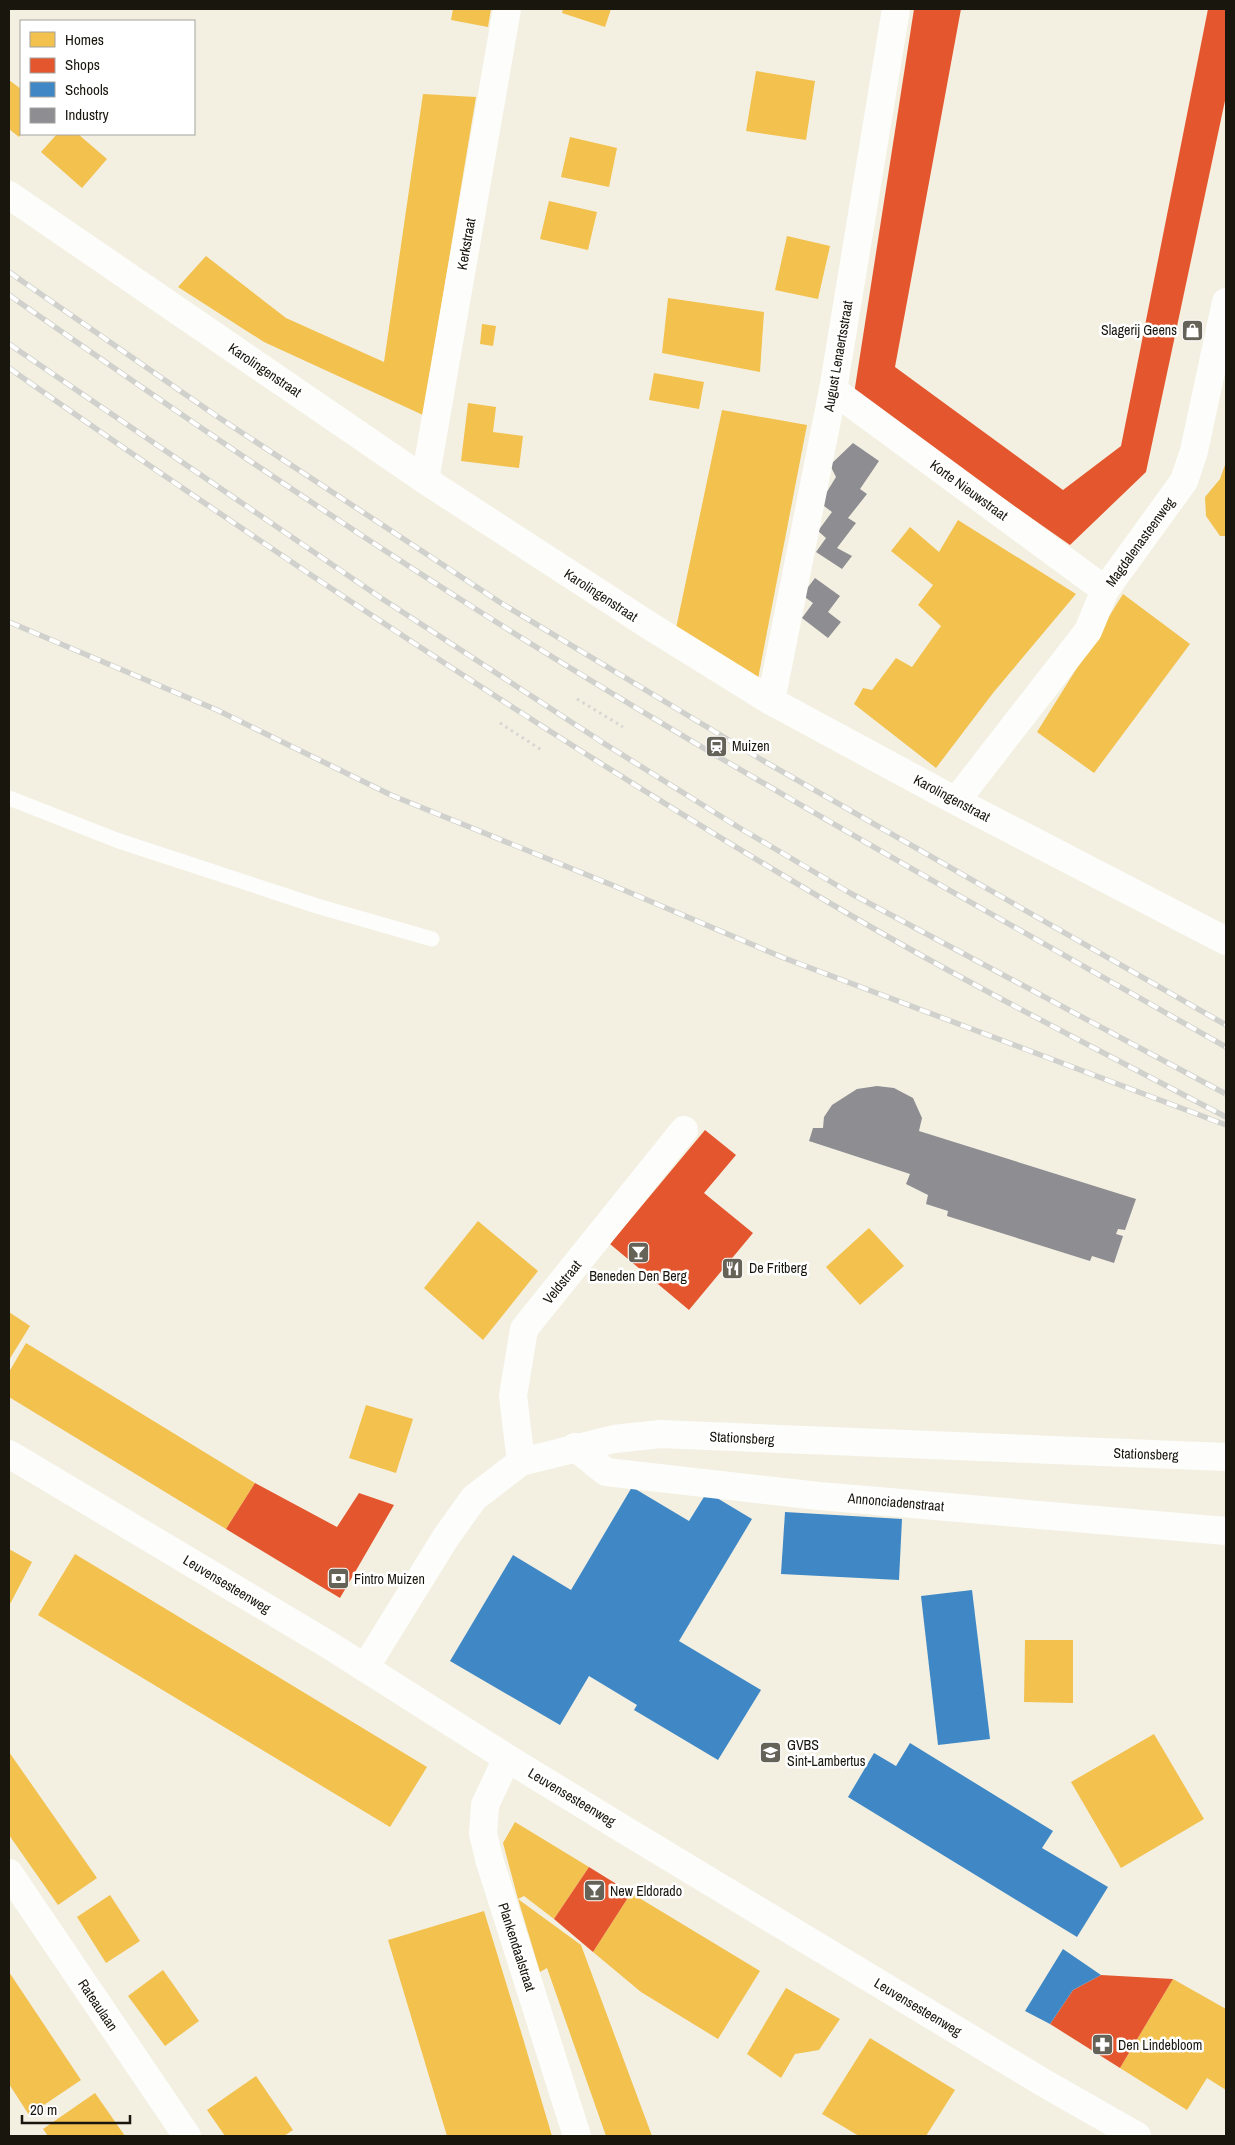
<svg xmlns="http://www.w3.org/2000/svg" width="1235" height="2145" font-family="'Archivo Narrow',sans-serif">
<rect width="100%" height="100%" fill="#f3f0e2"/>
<!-- homes -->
<g fill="#f2c14e">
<path d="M 453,9 L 491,9 L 488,27 L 451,20 Z"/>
<path d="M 563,9 L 611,9 L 605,27 L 562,13 Z"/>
<path d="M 756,71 L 815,81 L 806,140 L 746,131 Z"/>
<path d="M 9,80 L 21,89 L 21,134 L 19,137 L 9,129 Z"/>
<path d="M 423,94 L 476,97 L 423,415 L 264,342 L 178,287 L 206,256 L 286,318 L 384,362 Z"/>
<path d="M 57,134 L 78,134 L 107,159 L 82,188 L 41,152 Z"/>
<path d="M 570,137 L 617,148 L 609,187 L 561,177 Z"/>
<path d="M 549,201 L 597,212 L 588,250 L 540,239 Z"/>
<path d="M 787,236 L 830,246 L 818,299 L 775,290 Z"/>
<path d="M 668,298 L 764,312 L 760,372 L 662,353 Z"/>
<path d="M 482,324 L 496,326 L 493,346 L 480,344 Z"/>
<path d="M 654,373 L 704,382 L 699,409 L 649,400 Z"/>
<path d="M 468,403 L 496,407 L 493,432 L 523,436 L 519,468 L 461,461 Z"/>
<path d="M 722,410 L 807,425 L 757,684 L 675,633 Z"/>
<path d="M 1226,462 L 1226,536 L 1220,536 L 1206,516 L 1205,497 L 1220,479 Z"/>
<path d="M 958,520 L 1076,594 L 993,693 L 936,768 L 854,704 L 863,688 L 872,690 L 896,658 L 912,667 L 941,626 L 918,605 L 933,585 L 891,551 L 910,527 L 939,552 Z"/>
<path d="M 1123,594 L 1190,644 L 1094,773 L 1037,732 Z"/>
<path d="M 478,1221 L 538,1271 L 483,1340 L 424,1288 Z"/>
<path d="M 869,1228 L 904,1266 L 860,1305 L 826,1267 Z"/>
<path d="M 9,1312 L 30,1326 L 9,1360 Z"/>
<path d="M 26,1343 L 255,1483 L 226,1529 L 9,1397 L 9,1372 Z"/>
<path d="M 366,1405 L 413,1419 L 396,1473 L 349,1458 Z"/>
<path d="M 9,1549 L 32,1562 L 9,1606 Z"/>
<path d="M 75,1554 L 427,1767 L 390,1827 L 38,1615 Z"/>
<path d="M 1025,1640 L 1073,1640 L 1073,1703 L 1024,1702 Z"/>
<path d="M 1154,1734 L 1204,1819 L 1121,1868 L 1071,1782 Z"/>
<path d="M 9,1752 L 97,1878 L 58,1905 L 9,1835 Z"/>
<path d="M 515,1822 L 589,1867 L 554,1919 L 524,1896 L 518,1899 L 581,1945 L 652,2136 L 606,2136 L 547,1968 L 540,1972 L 518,1899 L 503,1843 Z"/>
<path d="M 631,1893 L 760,1971 L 718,2039 L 641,1992 L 593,1952 Z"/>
<path d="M 110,1895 L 140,1941 L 106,1963 L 77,1917 Z"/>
<path d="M 484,1911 L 522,2035 L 552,2136 L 447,2136 L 395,1963 L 388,1940 Z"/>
<path d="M 163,1970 L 199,2021 L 165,2046 L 128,1996 Z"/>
<path d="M 9,1972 L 81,2080 L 29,2115 L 9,2084 Z"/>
<path d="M 1173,1979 L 1226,2009 L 1226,2090 L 1207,2078 L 1187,2110 L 1120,2068 Z"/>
<path d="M 786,1988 L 840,2019 L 819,2050 L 795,2054 L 781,2078 L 747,2054 Z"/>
<path d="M 870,2038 L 955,2090 L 926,2136 L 859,2136 L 822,2114 Z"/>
<path d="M 256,2076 L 293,2130 L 284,2136 L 225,2136 L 207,2110 Z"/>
<path d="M 95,2093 L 125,2136 L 48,2136 L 43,2129 Z"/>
</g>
<!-- shops -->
<g fill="#e4572e">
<path d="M 914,9 L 961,9 L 895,367 L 1063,490 L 1121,446 L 1208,9 L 1226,9 L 1226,96 L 1146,472 L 1070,545 L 854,394 Z"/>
<path d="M 705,1130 L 736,1155 L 704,1193 L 753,1233 L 689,1310 L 610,1244 Z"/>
<path d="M 255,1483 L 337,1527 L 359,1493 L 394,1505 L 340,1598 L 226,1529 Z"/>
<path d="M 589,1867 L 631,1893 L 593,1952 L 554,1919 Z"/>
<path d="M 1101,1975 L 1173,1979 L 1120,2068 L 1050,2024 L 1073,1990 Z"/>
</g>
<!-- schools -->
<g fill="#3f88c5">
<path d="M 632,1487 L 689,1521 L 707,1492 L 752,1519 L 679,1641 L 761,1690 L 718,1760 L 634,1710 L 637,1705 L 589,1676 L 560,1725 L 450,1661 L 513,1555 L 571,1590 Z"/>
<path d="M 785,1512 L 902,1519 L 899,1580 L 781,1574 Z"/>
<path d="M 972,1590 L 990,1739 L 938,1745 L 921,1596 Z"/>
<path d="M 910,1743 L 1053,1831 L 1042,1848 L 1108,1887 L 1077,1937 L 848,1797 L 874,1753 L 896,1766 Z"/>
<path d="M 1063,1949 L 1101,1975 L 1073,1990 L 1050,2024 L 1025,2011 Z"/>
</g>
<!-- industry -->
<g fill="#8d8d92">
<path d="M 853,443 L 879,461 L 860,489 L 867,494 L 848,518 L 856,523 L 837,548 L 852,556 L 842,569 L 816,552 L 826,538 L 818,531 L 832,512 L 820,503 L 836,477 L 830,465 Z"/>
<path d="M 815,578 L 840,596 L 828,612 L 841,622 L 828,638 L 802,618 L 813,603 L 802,595 Z"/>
<path d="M 877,1086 L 894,1088 L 913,1098 L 922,1118 L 919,1131 L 1136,1199 L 1125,1230 L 1118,1229 L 1116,1234 L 1123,1236 L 1114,1263 L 1092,1256 L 1090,1261 L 947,1216 L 948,1211 L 926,1204 L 928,1195 L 906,1184 L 910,1174 L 809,1141 L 813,1128 L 823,1128 L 824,1117 L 832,1105 L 857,1089 Z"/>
</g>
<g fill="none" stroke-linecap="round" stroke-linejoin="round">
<!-- path -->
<g stroke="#d7d6d2" stroke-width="3" stroke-dasharray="2.5 4" stroke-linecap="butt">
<path d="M 577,699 L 623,727"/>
<path d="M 500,723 L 543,751"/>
</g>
<!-- lane -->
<path stroke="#fdfdfb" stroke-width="15" d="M 9,798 L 119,841 L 317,906 L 432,939"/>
<!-- street -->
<g stroke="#fdfdfb" stroke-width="28">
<path d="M 9,195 L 425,480 L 650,626 L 771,701 L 956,801 L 1226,941"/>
<path d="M 833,390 L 1105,590"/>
<path d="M 425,480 L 507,9"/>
<path d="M 771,701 L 833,390 L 896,9"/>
<path d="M 956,801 L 1088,631 L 1105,590 L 1184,481 L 1194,451 L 1226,302"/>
<path d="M 575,1447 L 606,1472 L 819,1496 L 1226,1531"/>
<path d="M 521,1462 L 513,1396 L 524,1329 L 684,1130"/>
<path d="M 507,1758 L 485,1805 L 483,1833 L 489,1859 L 577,2136"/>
<path d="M 9,1873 L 187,2136"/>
</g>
<!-- secondary -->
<path stroke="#fdfdfb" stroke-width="28" d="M 365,1668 L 446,1537 L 474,1498 L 521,1462 L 614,1439 L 660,1434 L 1226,1457"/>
<!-- primary -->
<path stroke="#fdfdfb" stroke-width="28" d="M 9,1454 L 329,1645 L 507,1758 L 623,1829 L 1044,2083 L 1137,2136"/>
<defs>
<g id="rail">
<path d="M 9,272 L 215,415 L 501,603 L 762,760 L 1226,1025"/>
<path d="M 9,295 C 168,406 328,516 493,620 C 732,770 980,907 1226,1047"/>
<path d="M 9,344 L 381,598 L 605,744 L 738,827 L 850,893 L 1226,1094"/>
<path d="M 9,368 C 108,438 210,507 311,575 C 485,691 660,804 840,909 C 966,983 1097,1049 1226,1117"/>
<path d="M 9,622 L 217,710 L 391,795 L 612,885 L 784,958 L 1226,1125"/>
</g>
</defs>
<!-- rail casing -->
<use href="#rail" stroke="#d0d0cc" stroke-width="5.5"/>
<!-- rail -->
<use href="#rail" stroke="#fff" stroke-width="4" stroke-dasharray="11" stroke-linecap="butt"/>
</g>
<!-- icons -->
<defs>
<symbol id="shop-square" viewBox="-11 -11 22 22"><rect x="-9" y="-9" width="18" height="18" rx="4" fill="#656258" stroke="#fff"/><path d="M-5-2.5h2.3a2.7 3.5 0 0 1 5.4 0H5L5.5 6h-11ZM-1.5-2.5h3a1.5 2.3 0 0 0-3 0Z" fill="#fff"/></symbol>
<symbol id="station-square" viewBox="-11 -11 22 22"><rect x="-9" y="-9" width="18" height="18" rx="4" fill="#656258" stroke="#fff"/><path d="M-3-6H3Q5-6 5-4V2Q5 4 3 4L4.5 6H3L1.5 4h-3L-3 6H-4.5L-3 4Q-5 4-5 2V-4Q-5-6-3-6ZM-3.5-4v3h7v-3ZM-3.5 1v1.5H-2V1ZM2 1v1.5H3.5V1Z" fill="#fff"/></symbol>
<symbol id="bar-square" viewBox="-11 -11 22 22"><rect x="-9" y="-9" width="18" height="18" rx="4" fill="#656258" stroke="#fff"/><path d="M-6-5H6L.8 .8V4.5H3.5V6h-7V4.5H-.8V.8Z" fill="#fff"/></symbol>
<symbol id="restaurant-square" viewBox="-11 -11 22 22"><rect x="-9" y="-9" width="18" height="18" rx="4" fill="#656258" stroke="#fff"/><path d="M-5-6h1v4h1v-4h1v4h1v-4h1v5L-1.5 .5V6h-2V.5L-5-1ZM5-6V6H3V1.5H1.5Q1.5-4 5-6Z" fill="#fff"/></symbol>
<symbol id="bank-square" viewBox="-11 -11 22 22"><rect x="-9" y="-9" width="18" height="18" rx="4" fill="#656258" stroke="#fff"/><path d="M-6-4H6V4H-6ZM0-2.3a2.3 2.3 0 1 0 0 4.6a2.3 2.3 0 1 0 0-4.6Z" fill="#fff"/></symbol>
<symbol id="school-square" viewBox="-11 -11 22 22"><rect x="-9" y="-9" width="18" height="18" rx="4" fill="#656258" stroke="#fff"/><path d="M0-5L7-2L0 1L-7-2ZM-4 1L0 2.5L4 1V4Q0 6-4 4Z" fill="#fff"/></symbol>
<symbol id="pharmacy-square" viewBox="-11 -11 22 22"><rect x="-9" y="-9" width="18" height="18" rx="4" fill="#656258" stroke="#fff"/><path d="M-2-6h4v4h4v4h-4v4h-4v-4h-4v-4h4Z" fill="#fff"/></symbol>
</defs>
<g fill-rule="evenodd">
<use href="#shop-square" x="1180" y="318" width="25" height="25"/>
<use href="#station-square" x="704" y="734" width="25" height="25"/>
<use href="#bar-square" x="626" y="1240" width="25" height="25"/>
<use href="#restaurant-square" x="720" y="1256" width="25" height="25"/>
<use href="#bank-square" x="326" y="1566" width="25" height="25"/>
<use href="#school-square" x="758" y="1740" width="25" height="25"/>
<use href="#bar-square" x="582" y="1878" width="25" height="25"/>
<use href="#pharmacy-square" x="1090" y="2032" width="25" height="25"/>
</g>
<g text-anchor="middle" stroke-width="5" stroke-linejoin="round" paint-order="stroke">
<!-- street labels -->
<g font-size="14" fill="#18160d" stroke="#fff">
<text transform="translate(466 244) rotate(-80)" y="5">Kerkstraat</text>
<text transform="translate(838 356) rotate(-80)" y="5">August Lenaertsstraat</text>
<text transform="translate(265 370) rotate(34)" y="5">Karolingenstraat</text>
<text transform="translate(969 490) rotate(36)" y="5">Korte Nieuwstraat</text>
<text transform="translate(1140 542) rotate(-54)" y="5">Magdalenasteenweg</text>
<text transform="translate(601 595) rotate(33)" y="5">Karolingenstraat</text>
<text transform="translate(952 798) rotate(28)" y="5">Karolingenstraat</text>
<text transform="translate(562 1282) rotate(-51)" y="5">Veldstraat</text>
<text transform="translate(742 1438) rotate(3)" y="5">Stationsberg</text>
<text transform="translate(1146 1454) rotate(2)" y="5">Stationsberg</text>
<text transform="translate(896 1502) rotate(5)" y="5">Annonciadenstraat</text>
<text transform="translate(227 1584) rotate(31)" y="5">Leuvensesteenweg</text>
<text transform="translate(572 1797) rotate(31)" y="5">Leuvensesteenweg</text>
<text transform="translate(517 1947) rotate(72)" y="5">Plankendaalstraat</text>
<text transform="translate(98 2005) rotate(56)" y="5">Rateaulaan</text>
<text transform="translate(918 2007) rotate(31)" y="5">Leuvensesteenweg</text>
</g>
<!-- poi labels -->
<g font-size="14" fill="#18160d" stroke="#fff" text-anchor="start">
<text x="1177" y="335" text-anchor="end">Slagerij Geens</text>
<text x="732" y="751">Muizen</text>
<text x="749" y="1273">De Fritberg</text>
<text x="638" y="1281" text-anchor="middle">Beneden Den Berg</text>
<text x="354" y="1584">Fintro Muizen</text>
<text x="787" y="1750">GVBS<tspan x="787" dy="16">Sint-Lambertus</tspan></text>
<text x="610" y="1896">New Eldorado</text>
<text x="1118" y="2050">Den Lindebloom</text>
</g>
</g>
<!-- border -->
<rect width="1235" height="2145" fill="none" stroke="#18160d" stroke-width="20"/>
<!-- legend -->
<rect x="20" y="20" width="175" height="115" fill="#ffffff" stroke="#a3a29e"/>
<rect x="30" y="32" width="25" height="15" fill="#f2c14e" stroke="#a3a29e"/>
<text x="65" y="45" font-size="15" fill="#18160d">Homes</text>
<rect x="30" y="58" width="25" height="15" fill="#e4572e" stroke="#a3a29e"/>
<text x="65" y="70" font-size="15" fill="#18160d">Shops</text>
<rect x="30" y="82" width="25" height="15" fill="#3f88c5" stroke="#a3a29e"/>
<text x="65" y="95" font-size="15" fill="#18160d">Schools</text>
<rect x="30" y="108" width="25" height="15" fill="#8d8d92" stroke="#a3a29e"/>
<text x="65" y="120" font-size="15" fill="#18160d">Industry</text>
<!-- scale -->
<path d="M22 2115v8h108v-8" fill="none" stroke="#18160d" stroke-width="2.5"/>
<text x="30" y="2115" font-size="15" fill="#18160d" stroke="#ffffff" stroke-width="4" paint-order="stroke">20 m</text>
</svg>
